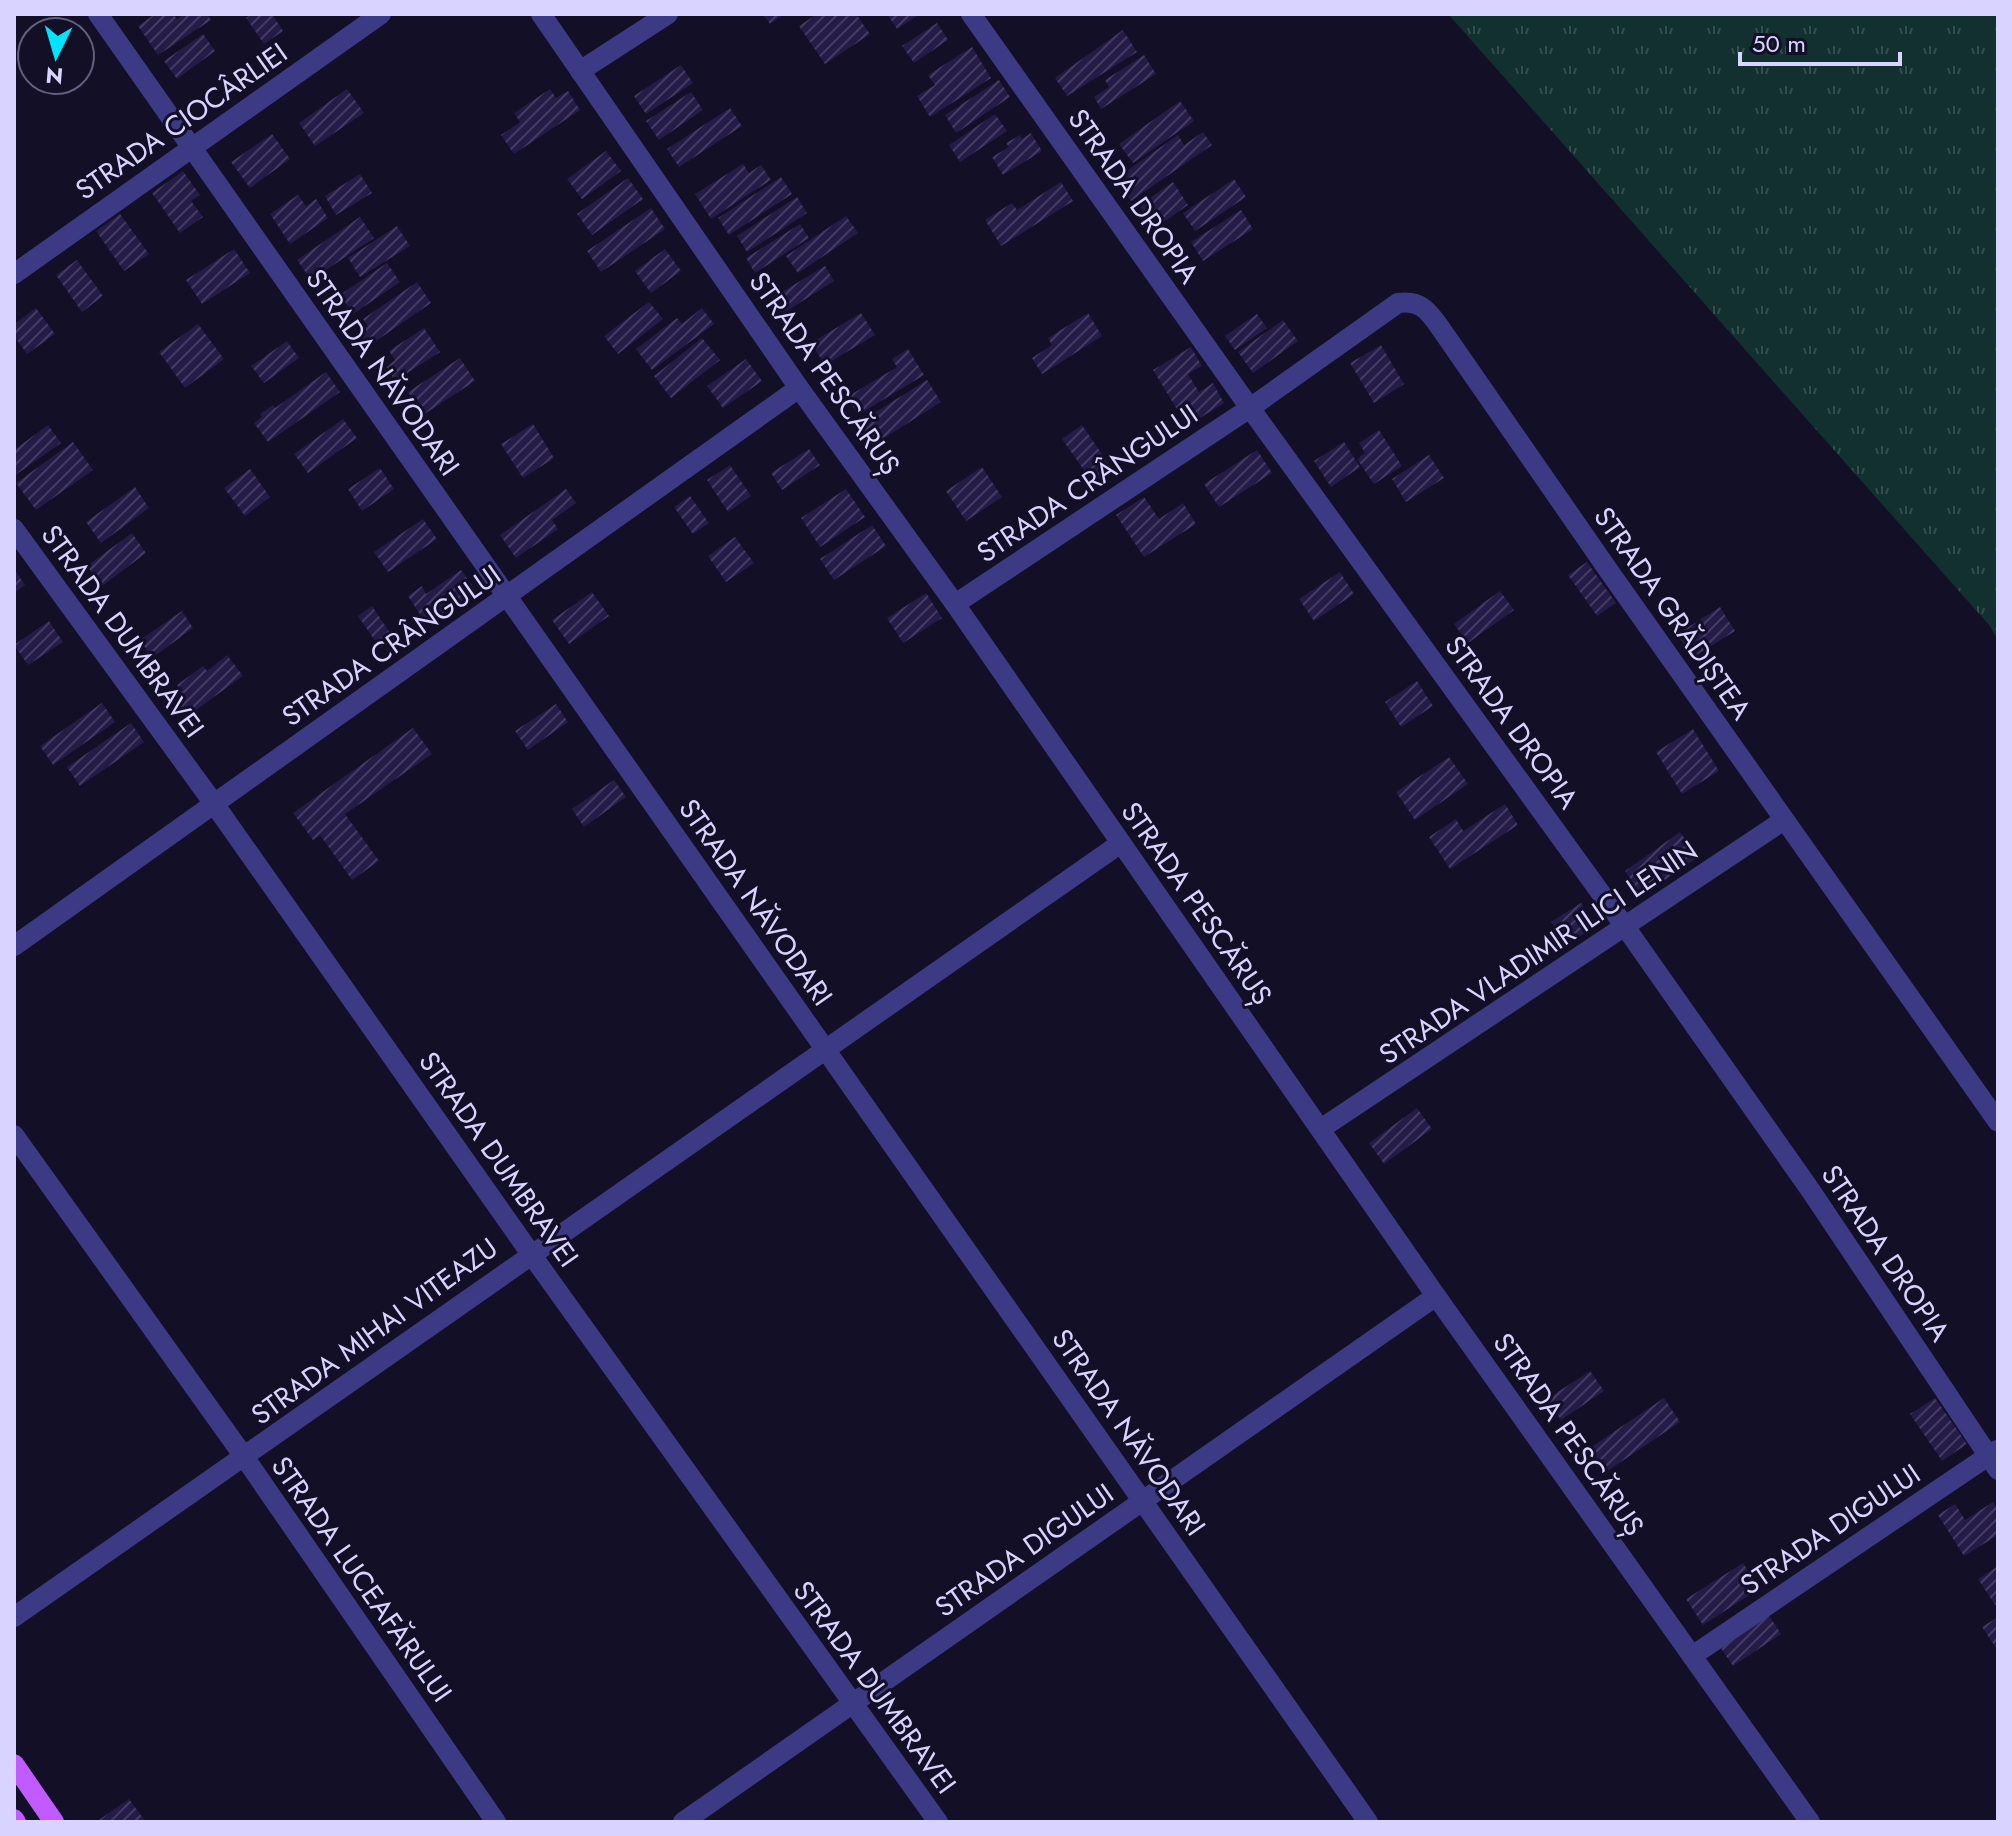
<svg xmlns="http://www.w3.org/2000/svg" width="2012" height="1836" font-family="Jost,sans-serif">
<defs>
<pattern id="grass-tufts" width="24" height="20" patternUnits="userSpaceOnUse" patternTransform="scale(2)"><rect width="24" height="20" fill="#12302f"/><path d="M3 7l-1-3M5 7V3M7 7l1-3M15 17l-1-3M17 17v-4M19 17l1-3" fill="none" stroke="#344d4e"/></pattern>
<pattern id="building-hatch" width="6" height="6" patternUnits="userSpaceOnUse" patternTransform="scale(2)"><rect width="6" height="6" fill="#241b47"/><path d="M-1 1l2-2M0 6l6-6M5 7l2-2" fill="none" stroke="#433b63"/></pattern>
</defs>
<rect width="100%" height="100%" fill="#130f26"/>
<!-- grass -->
<path fill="url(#grass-tufts)" d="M 1448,14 L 1998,14 L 1998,640 L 1989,625 Z"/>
<!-- building -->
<g fill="url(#building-hatch)">
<path d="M 155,14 L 173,14 L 177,19 L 184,14 L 207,14 L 211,20 L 158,55 L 138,26 Z"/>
<path d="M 252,14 L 272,14 L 283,31 L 264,44 L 246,18 Z"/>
<path d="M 763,14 L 785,14 L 770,24 Z"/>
<path d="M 817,14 L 856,14 L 870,34 L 825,64 L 799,26 Z"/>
<path d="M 887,14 L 920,14 L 897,29 Z"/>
<path d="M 937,23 L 948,40 L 914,63 L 902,46 Z"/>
<path d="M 1123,30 L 1137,52 L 1067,96 L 1055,78 Z"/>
<path d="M 203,34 L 215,51 L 177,79 L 164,61 Z"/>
<path d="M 972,47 L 991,78 L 930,117 L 917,96 L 935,85 L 928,75 Z"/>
<path d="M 1144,55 L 1156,74 L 1101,109 L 1094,97 L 1109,87 L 1105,80 Z"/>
<path d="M 681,65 L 693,83 L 646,114 L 634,96 Z"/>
<path d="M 999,80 L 1010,97 L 956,133 L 945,115 Z"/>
<path d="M 347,89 L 364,113 L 315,146 L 299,123 Z"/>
<path d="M 550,89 L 556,98 L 568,91 L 580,110 L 514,154 L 501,135 L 520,122 L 514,113 Z"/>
<path d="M 691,92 L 703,110 L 659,140 L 646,121 Z"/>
<path d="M 1180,101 L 1194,121 L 1133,163 L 1119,144 Z"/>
<path d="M 730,108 L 742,126 L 679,167 L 667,149 Z"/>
<path d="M 995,114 L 1007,131 L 960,162 L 949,145 Z"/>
<path d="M 1203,132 L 1212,145 L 1131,201 L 1115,179 L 1178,135 L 1184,145 Z"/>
<path d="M 1031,133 L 1042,151 L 1003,175 L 992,157 L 1009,147 L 1006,143 L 1020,135 L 1022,139 Z"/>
<path d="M 272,134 L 290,159 L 250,188 L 231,162 Z"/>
<path d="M 606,151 L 621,171 L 582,199 L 567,179 Z"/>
<path d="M 743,164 L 749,173 L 761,165 L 771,180 L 711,219 L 695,194 Z"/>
<path d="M 183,171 L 200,195 L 191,201 L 203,217 L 180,233 L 152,193 Z"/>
<path d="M 360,174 L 372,193 L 336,215 L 325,196 Z"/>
<path d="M 781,177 L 792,194 L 729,235 L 718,218 Z"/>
<path d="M 628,178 L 643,199 L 592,235 L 577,214 Z"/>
<path d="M 1234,179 L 1246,197 L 1195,231 L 1183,213 Z"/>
<path d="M 1061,182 L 1073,201 L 1001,246 L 985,220 L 1012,203 L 1017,210 Z"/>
<path d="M 1173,182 L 1188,205 L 1155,228 L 1139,205 Z"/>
<path d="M 298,195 L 306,206 L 316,199 L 328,218 L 290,244 L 270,214 Z"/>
<path d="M 797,197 L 807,213 L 747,252 L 737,236 Z"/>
<path d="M 651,208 L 665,229 L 601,272 L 587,251 Z"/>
<path d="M 1241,210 L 1253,229 L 1203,261 L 1191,242 Z"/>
<path d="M 120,214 L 149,254 L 124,271 L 96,231 Z"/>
<path d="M 846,216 L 858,233 L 798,273 L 786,256 Z"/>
<path d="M 360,217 L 374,238 L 311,280 L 297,260 Z"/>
<path d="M 800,224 L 809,238 L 755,273 L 746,258 Z"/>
<path d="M 397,226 L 410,246 L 360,277 L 348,258 Z"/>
<path d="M 234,249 L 250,273 L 202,304 L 186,280 Z"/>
<path d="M 665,249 L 681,271 L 651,293 L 635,271 Z"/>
<path d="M 77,260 L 103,296 L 82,312 L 56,275 Z"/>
<path d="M 387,263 L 400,282 L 353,314 L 340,295 Z"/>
<path d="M 825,266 L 834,281 L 782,314 L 772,298 Z"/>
<path d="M 417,282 L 431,303 L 363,350 L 353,336 L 368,326 L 363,319 Z"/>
<path d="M 649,302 L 663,319 L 618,354 L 604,336 Z"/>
<path d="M 36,308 L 55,334 L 27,354 L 14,336 L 14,324 Z"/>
<path d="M 702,308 L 714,324 L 652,370 L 636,349 L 677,318 L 682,324 Z"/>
<path d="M 861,313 L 875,335 L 825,365 L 811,343 Z"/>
<path d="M 1088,313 L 1102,336 L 1042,374 L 1032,358 L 1052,345 L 1048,338 Z"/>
<path d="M 1257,314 L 1267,328 L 1235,350 L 1225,336 Z"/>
<path d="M 1283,320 L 1298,341 L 1253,373 L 1238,352 Z"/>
<path d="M 198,324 L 224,359 L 185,388 L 159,352 Z"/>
<path d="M 424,328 L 440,352 L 395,381 L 386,367 L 395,360 L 389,351 Z"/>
<path d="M 702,338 L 720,360 L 671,398 L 654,376 Z"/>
<path d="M 287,341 L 299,358 L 264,383 L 251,366 Z"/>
<path d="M 1381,345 L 1404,384 L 1374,403 L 1350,363 Z"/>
<path d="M 1191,347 L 1202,366 L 1188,374 L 1199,392 L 1213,383 L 1224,403 L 1187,426 L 1153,370 Z"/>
<path d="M 908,349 L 924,375 L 858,415 L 847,397 L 897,367 L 892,359 Z"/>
<path d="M 460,358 L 475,381 L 423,415 L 408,392 Z"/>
<path d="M 746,359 L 762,381 L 723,408 L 707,386 Z"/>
<path d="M 326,372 L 340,392 L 268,442 L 254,423 L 262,417 L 260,414 L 273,405 L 275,408 Z"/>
<path d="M 927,380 L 941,402 L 872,446 L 858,423 Z"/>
<path d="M 343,419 L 357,438 L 308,473 L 294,454 Z"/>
<path d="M 533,424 L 554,458 L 523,478 L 501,444 Z"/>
<path d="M 48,425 L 61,443 L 14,476 L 14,450 Z"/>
<path d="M 1082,425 L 1112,469 L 1093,483 L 1062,439 Z"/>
<path d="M 1379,430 L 1402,466 L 1374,484 L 1357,459 L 1365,453 L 1359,443 Z"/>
<path d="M 73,442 L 93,470 L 36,510 L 16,483 Z"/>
<path d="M 1344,442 L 1360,467 L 1331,487 L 1314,461 Z"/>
<path d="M 809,449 L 820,465 L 782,490 L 771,473 Z"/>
<path d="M 1257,450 L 1272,473 L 1219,507 L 1204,484 Z"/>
<path d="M 1429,455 L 1444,478 L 1406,502 L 1392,479 Z"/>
<path d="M 730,465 L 751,496 L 728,512 L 707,480 Z"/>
<path d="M 982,467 L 1002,497 L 966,521 L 946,491 Z"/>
<path d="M 380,468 L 394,489 L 362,511 L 348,489 Z"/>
<path d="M 250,469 L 270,497 L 245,516 L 224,488 Z"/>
<path d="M 135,487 L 149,508 L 101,543 L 86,522 Z"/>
<path d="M 566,489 L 576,503 L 552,520 L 558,529 L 516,558 L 500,535 Z"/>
<path d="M 846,489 L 865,517 L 820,547 L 801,518 Z"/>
<path d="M 690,496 L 709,523 L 693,534 L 674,507 Z"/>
<path d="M 1144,497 L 1159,519 L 1183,503 L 1196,524 L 1144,557 L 1116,515 Z"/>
<path d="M 423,519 L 437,539 L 388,572 L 374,552 Z"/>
<path d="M 872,525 L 886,546 L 834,580 L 820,559 Z"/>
<path d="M 132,533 L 146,553 L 102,586 L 87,566 Z"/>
<path d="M 735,537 L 754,563 L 726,582 L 708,556 Z"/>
<path d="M 1587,562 L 1616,603 L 1597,616 L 1568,575 Z"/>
<path d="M 14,569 L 25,585 L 14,593 Z"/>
<path d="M 461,570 L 476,591 L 427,625 L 408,596 L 422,586 L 426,594 Z"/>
<path d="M 1340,572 L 1354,594 L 1314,621 L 1299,599 Z"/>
<path d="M 1500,591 L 1514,610 L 1468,643 L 1454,624 Z"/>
<path d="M 592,592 L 609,616 L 569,644 L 552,620 Z"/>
<path d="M 926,593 L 942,618 L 903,643 L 887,618 Z"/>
<path d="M 372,606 L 394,639 L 380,648 L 358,616 Z"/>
<path d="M 1720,607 L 1735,631 L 1692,658 L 1677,634 Z"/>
<path d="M 182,611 L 193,628 L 152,658 L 140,640 Z"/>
<path d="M 49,621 L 63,642 L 28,665 L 14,645 Z"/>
<path d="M 227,655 L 243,676 L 186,717 L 171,696 L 180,690 L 177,685 L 203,666 L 207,671 Z"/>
<path d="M 1417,681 L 1433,706 L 1401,727 L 1385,702 Z"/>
<path d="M 102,703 L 115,722 L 53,765 L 40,746 Z"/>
<path d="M 556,704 L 568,722 L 528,750 L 515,731 Z"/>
<path d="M 131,723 L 144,742 L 80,786 L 67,767 Z"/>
<path d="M 413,728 L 432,754 L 345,814 L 379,861 L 352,880 L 320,835 L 313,840 L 293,813 Z"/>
<path d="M 1693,729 L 1719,771 L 1682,794 L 1656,752 Z"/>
<path d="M 1449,757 L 1468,784 L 1415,820 L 1396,792 Z"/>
<path d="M 614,780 L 626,797 L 584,827 L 572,809 Z"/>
<path d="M 1505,804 L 1518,825 L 1450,869 L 1429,837 L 1456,819 L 1463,831 Z"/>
<path d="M 1680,832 L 1698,857 L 1642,896 L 1625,871 Z"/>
<path d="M 1581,903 L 1596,926 L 1566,945 L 1551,922 Z"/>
<path d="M 1417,1108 L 1432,1129 L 1384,1164 L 1369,1143 Z"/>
<path d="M 1590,1371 L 1604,1391 L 1561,1420 L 1547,1399 Z"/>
<path d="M 1664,1398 L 1680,1422 L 1603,1474 L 1587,1450 Z"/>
<path d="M 1935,1398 L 1967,1444 L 1942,1461 L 1910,1414 Z"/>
<path d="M 1993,1502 L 1998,1510 L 1998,1535 L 1964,1556 L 1938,1515 L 1955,1504 L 1965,1520 Z"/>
<path d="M 1743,1563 L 1759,1589 L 1703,1625 L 1686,1599 Z"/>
<path d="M 1998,1566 L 1998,1603 L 1995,1605 L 1978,1579 Z"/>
<path d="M 1769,1615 L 1781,1634 L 1733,1666 L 1720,1647 Z"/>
<path d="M 1998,1617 L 1998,1646 L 1996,1648 L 1982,1627 Z"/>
<path d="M 129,1799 L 146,1822 L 96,1822 Z"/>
</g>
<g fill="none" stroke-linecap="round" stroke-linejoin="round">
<!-- street -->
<g stroke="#3d3a85" stroke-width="20">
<path d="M 98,14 L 1368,1822"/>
<path d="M 541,14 L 799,388 L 955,604 L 1436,1296 L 1810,1822"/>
<path d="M 971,14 L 1250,408 L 1626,928 L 1811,1191 L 1998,1470"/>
<path d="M 580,71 L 668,14"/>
<path d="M 14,274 L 381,14"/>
<path d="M 14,529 L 215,805 L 531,1254 L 938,1822"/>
<path d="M 955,604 L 1250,408 L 1398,303 C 1419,300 1427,309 1439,326 L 1611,574 L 1998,1122"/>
<path d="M 14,946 L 799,388"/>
<path d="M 1322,1128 L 1784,820"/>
<path d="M 14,1135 L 245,1458 L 496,1822"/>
<path d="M 14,1617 L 1121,843"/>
<path d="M 1692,1656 L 1997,1450"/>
<path d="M 683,1822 L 1436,1296"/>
</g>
<!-- primary -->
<g stroke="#c25bff" stroke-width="20">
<path d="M 14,1764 L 54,1822"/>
<path d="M 14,1819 L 16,1822"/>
</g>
</g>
<g text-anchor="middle" stroke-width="6" stroke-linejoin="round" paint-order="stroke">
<!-- street labels -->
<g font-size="28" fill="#d9d4ff" stroke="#130f26">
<text transform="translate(181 121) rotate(-35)" y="10">STRADA CIOCÂRLIEI</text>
<text transform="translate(1134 196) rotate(55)" y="10">STRADA DROPIA</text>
<text transform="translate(383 372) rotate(55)" y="10">STRADA NĂVODARI</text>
<text transform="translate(825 373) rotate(55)" y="10">STRADA PESCĂRUȘ</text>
<text transform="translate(1087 483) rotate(-34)" y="10">STRADA CRÂNGULUI</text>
<text transform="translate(1673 613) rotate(55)" y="10">STRADA GRĂDIȘTEA</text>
<text transform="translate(123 631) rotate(54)" y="10">STRADA DUMBRAVEI</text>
<text transform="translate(391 645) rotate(-35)" y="10">STRADA CRÂNGULUI</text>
<text transform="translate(1512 722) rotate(54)" y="10">STRADA DROPIA</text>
<text transform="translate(756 902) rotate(55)" y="10">STRADA NĂVODARI</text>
<text transform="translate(1197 903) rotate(55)" y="10">STRADA PESCĂRUȘ</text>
<text transform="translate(1538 952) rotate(-34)" y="10">STRADA VLADIMIR ILICI LENIN</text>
<text transform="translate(499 1159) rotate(55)" y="10">STRADA DUMBRAVEI</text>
<text transform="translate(1886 1253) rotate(56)" y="10">STRADA DROPIA</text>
<text transform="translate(374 1331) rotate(-36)" y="10">STRADA MIHAI VITEAZU</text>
<text transform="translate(1129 1432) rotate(55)" y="10">STRADA NĂVODARI</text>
<text transform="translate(1569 1434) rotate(55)" y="10">STRADA PESCĂRUȘ</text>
<text transform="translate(1830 1529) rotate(-34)" y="10">STRADA DIGULUI</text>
<text transform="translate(1024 1550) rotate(-35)" y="10">STRADA DIGULUI</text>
<text transform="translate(362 1579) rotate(55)" y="10">STRADA LUCEAFĂRULUI</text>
<text transform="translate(875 1687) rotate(54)" y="10">STRADA DUMBRAVEI</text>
</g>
</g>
<!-- border -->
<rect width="2012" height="1836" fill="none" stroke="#d9d4ff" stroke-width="32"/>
<!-- north arrow -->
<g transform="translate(56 56) rotate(185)"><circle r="38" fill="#130f26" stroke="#625e7d" stroke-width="2"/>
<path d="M0-6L14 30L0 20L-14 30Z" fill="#00e5ff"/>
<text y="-12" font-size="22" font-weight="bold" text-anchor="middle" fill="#d9d4ff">N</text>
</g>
<!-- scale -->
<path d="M1740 52v12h160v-12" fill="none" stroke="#d9d4ff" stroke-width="4"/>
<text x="1752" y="52" font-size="24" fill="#d9d4ff" stroke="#130f26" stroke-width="6" paint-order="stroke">50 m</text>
</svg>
